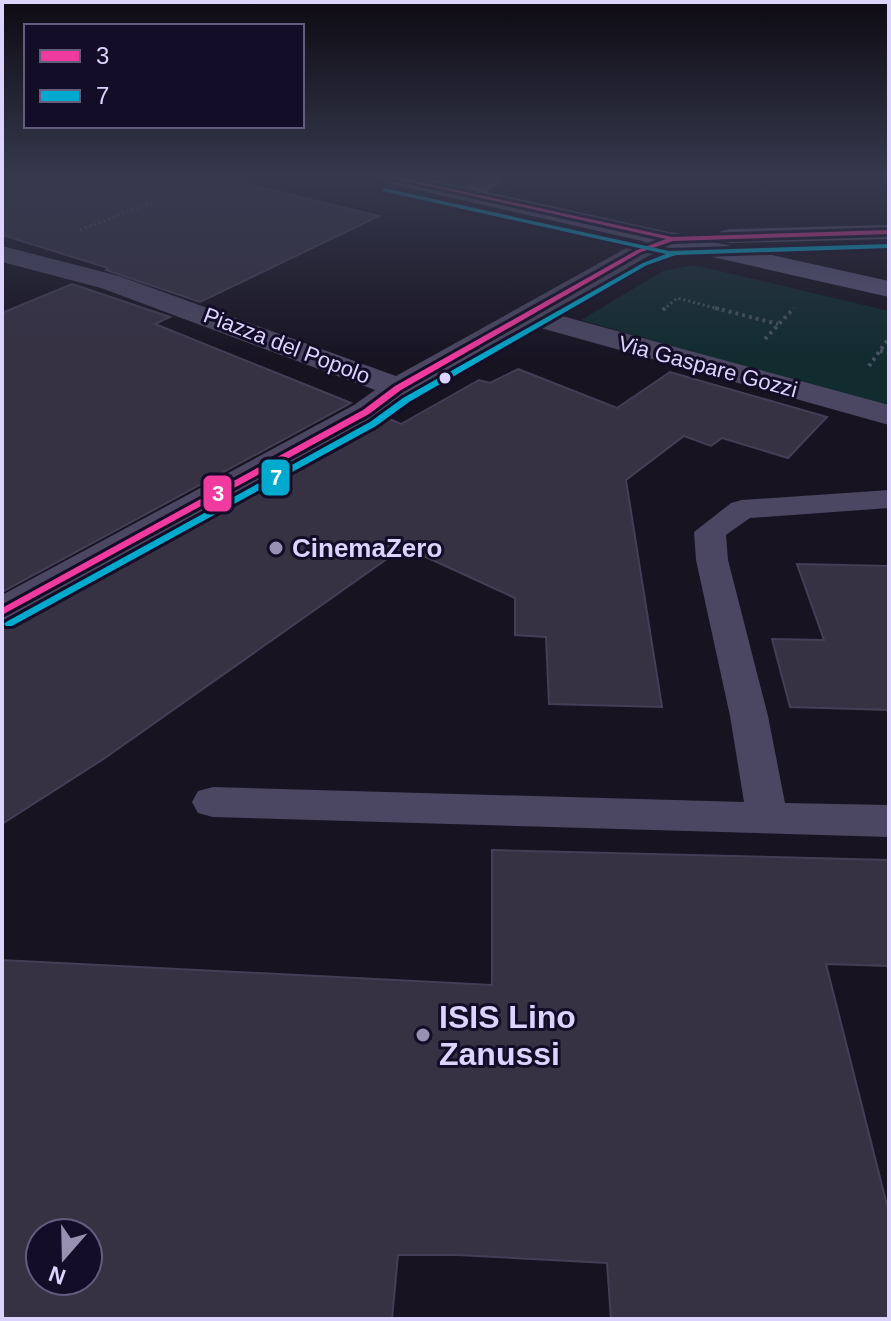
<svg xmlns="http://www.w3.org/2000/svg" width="891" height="1321" font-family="Arial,sans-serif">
<rect width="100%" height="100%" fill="#171321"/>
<!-- green -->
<path fill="#112b2f" d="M 694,265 L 889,311 L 889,407 L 581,320 L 663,271 Z"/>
<!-- building -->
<g fill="#363143" stroke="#443e56" stroke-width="2" fill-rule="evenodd">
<path d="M 10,176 L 213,176 L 379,216 L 200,302 L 106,270 L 108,268 L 2,235 L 2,186 L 9,183 Z"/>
<path d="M 72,284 L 170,317 L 155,324 L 351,403 L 2,592 L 2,313 Z"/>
<path d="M 518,369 L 617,408 L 670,372 L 827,417 L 788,458 L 722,438 L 711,446 L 684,436 L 626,480 L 662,707 L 549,704 L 546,637 L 515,635 L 515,598 L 404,547 L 105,758 L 2,824 L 2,628 L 18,624 L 385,417 L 401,424 L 479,380 L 490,383 Z"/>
<path d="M 797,564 L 889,566 L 889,710 L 790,707 L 772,639 L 824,640 Z"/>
<path d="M 492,850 L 889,860 L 889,966 L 826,964 L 889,1213 L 889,1319 L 611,1319 L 607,1263 L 458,1255 L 398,1255 L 392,1319 L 2,1319 L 2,960 L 492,985 ZM 40,1233 L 88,1233 L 88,1281 L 40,1281 Z"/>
</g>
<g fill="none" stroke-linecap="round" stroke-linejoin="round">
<!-- path-far1 -->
<g stroke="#475363" stroke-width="3" stroke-dasharray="2 3" stroke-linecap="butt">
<path d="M 80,230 L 221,176"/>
<path d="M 663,310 L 677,298 L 723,310"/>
</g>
<!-- path -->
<g stroke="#475363" stroke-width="4" stroke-dasharray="3 4" stroke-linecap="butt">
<path d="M 715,308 L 778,324"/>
<path d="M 663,310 L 665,308"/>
<path d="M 765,339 L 794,308"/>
<path d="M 880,351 L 889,353"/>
<path d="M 869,366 L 889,338"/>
</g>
<!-- service -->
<path fill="#4b4762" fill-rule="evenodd" d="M 889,490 L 889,508 L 750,518 L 726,535 L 728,560 L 768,716 L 785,803 L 889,805 L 889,837 L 213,817 L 198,813 L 192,802 L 198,791 L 213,787 L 744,802 L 730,716 L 696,560 L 694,532 L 731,503 L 742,500 Z"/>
<!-- minor -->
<g fill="#4b4762" fill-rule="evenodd">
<path d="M 482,176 L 505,176 C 494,190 475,202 457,198 L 454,193 Z"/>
<path d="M 672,232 L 681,234 L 684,239 L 681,244 L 648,256 L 551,313 L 889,405 L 889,425 L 530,325 L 409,395 L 378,419 L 17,621 L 2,625 L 2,595 L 354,405 L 375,390 L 101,288 L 2,262 L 2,246 L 119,276 L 396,376 L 630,246 Z"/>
</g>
<!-- secondary -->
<g fill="#595474" fill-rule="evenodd">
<path d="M 376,176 L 415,176 L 889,281 L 889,297 L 387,183 Z"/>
<path d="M 889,225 L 889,239 L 730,243 L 721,241 L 718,236 L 721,231 L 730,229 Z"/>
</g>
<defs>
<path id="bus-1" d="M 384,176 L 392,176 L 672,237 L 889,230 L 889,234 L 673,241 L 641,252 L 401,390 L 369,414 L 2,615 L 2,608 L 363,410 L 395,386 L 637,250 L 666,239 Z"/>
<path id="bus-2" d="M 384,188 L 669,251 L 889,244 L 889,248 L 676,255 L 647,265 L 409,402 L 376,426 L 12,626 L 6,626 L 4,624 L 6,622 L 370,422 L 403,398 L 643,263 L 666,254 L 382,191 Z"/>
</defs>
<!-- bus-1 casing -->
<use href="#bus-1" stroke="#140d27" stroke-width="6"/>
<!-- bus-2 casing -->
<use href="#bus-2" stroke="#140d27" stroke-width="6"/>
<!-- bus-1 -->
<use href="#bus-1" fill="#f13a9d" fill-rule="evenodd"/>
<!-- bus-2 -->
<use href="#bus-2" fill="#00a9ce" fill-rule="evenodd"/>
</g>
<!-- sky -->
<linearGradient id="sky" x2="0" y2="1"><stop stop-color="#0d0a12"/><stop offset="0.49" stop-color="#36394e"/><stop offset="1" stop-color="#36394e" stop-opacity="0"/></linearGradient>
<rect width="891" height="361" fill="url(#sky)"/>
<!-- markers -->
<circle fill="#dcd3ff" stroke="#140d27" stroke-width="3" cx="445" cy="378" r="7"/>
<g fill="#9790b1" stroke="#140d27" stroke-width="3">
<circle cx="276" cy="548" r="8"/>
<circle cx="423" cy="1035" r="8"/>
</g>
<g text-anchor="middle" stroke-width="6" stroke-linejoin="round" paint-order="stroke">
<!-- far-street labels -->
<g font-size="22" fill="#dcd3ff" stroke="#140d27">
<text transform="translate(287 345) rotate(21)" y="8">Piazza del Popolo</text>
<text transform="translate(708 366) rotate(15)" y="8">Via Gaspare Gozzi</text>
</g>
<!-- poi labels -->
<g font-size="26" font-weight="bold" fill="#dcd3ff" stroke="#140d27" text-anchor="start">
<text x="292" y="557">CinemaZero</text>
</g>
<!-- near-poi labels -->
<g font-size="32" font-weight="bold" fill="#dcd3ff" stroke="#140d27" text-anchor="start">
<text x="439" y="1028">ISIS Lino<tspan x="439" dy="37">Zanussi</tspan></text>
</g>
</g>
<g stroke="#140d27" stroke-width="3">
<rect x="260" y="458" width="31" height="39" rx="8" fill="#00a9ce"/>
<rect x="202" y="474" width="31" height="39" rx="8" fill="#f13a9d"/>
</g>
<g font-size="22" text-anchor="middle" font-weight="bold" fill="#fff">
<text x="276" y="485">7</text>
<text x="218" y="501">3</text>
</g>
<!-- border -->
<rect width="891" height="1321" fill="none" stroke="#dcd3ff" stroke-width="8"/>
<!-- legend -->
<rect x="24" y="24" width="280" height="104" fill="#140d27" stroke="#645c7d" stroke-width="2"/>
<rect x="40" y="50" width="40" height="12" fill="#f13a9d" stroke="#645c7d" stroke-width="2"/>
<text x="96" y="64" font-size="24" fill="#dcd3ff">3</text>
<rect x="40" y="90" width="40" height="12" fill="#00a9ce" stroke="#645c7d" stroke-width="2"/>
<text x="96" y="104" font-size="24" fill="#dcd3ff">7</text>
<!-- north arrow -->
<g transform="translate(64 1257) rotate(200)"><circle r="38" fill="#140d27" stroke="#645c7d" stroke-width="2"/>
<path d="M0-6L14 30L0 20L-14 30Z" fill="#9790b1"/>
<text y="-12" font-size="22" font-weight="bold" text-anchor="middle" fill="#dcd3ff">N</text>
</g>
</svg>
